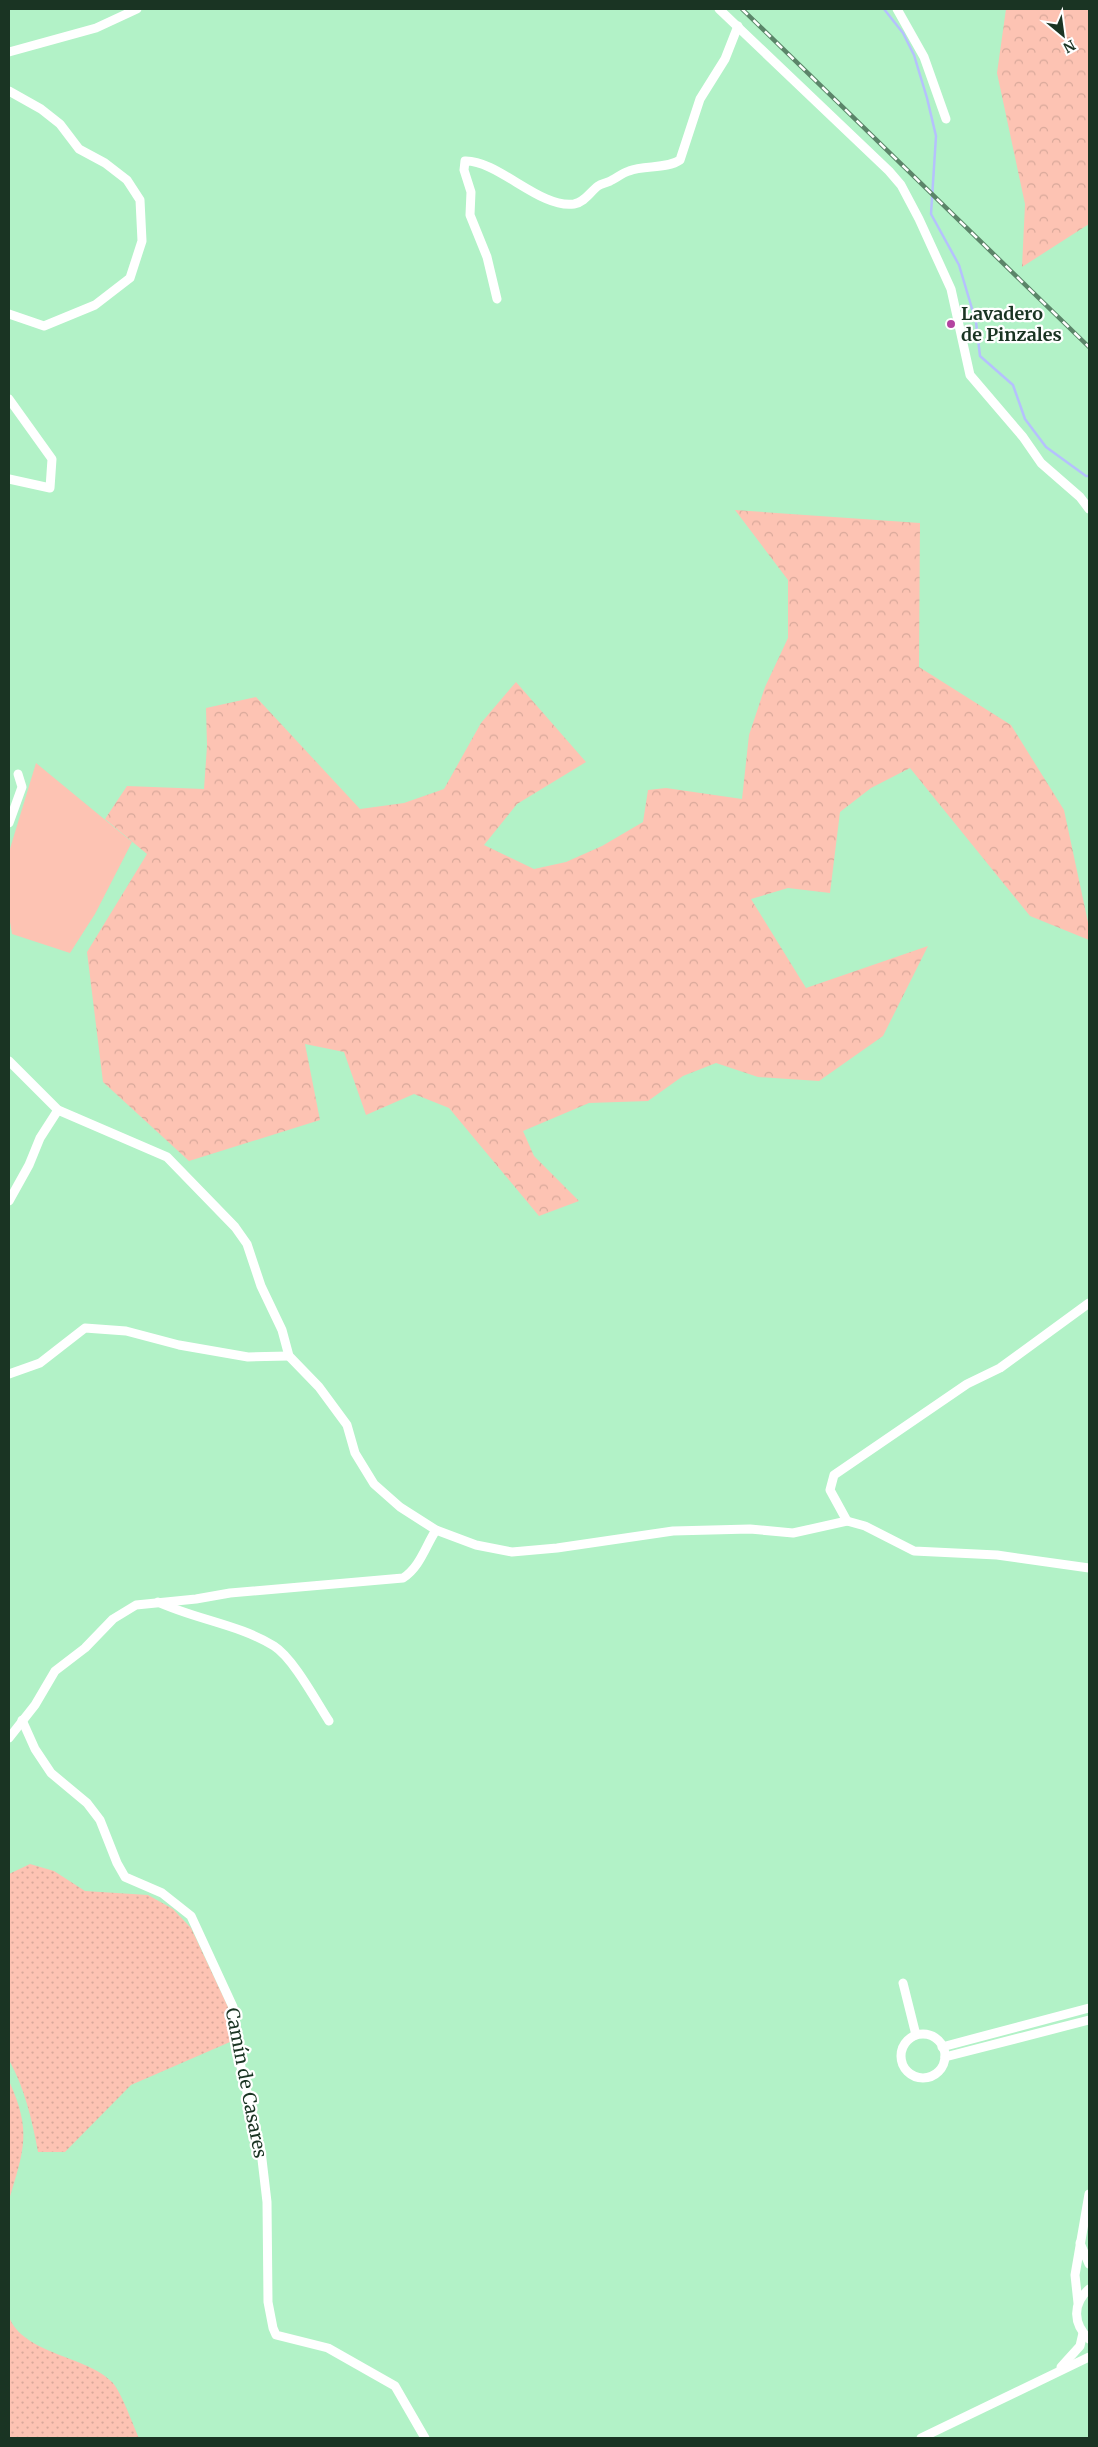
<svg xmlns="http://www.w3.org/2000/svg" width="1098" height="2447" font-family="Merriweather,serif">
<defs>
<pattern id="green-dots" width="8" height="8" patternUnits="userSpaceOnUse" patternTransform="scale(1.25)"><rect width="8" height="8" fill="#fdc3b3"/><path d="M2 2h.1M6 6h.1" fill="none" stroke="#d8a89a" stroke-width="1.8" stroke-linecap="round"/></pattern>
<pattern id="forest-crowns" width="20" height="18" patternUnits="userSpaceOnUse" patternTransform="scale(1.25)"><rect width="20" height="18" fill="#fdc3b3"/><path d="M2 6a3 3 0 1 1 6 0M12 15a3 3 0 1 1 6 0" fill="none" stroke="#d8a89a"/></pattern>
</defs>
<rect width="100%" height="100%" fill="#b2f2c7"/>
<!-- green -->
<g fill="url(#green-dots)">
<path d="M 30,1864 L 54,1871 L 85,1891 L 148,1895 L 173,1909 L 191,1928 L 228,2007 L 230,2042 L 131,2085 L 65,2152 L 38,2152 C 32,2120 25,2089 9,2060 L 9,1874 Z"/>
<path d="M 9,2081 C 32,2131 24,2150 9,2200 Z"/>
<path d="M 9,2317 C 23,2354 87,2356 112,2382 C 121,2391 133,2425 139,2438 L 9,2438 Z"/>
</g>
<!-- forest -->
<g fill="url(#forest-crowns)">
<path d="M 1006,9 L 1089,9 L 1089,224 L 1022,267 L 1025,204 L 997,73 Z"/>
<path d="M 735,510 L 920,523 L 919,667 L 1011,725 L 1064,810 L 1089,927 L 1089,940 L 1030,916 L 910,768 L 871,788 L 840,812 L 830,893 L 788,888 L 751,899 L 806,988 L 928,946 L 883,1036 L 819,1081 L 758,1077 L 716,1063 L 683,1076 L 648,1101 L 589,1103 L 523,1131 L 534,1156 L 579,1201 L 539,1216 L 449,1108 L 414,1094 L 366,1115 L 344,1052 L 305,1044 L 320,1120 L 189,1161 L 103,1082 L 87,952 L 147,854 L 105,819 L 127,786 L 204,789 L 207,746 L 206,708 L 256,697 L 360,809 L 404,803 L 444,789 L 481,723 L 516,682 L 586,762 L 517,804 L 484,845 L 534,869 L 566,862 L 602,846 L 643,822 L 648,790 L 666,788 L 742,799 L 749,735 L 765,687 L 788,638 L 788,580 Z"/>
</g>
<!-- pitch -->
<path fill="#fdc3b3" d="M 36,763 L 132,842 L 95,914 L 70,953 L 12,934 L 9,916 L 9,852 Z"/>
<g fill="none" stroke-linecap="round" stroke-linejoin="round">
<!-- stream -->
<path stroke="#b5c1fd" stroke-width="2.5" d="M 884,9 L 903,33 L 914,55 L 927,98 L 936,136 L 931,214 L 959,265 L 976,322 L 980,356 L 1013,385 L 1025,419 L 1046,447 L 1086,476 L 1089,476"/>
<!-- street -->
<g stroke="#fff" stroke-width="9">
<path d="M 719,9 L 889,171 L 901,185 L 919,219 L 951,289 L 970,375 L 1023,437 L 1041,463 L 1080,497 L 1089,509"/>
<path d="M 897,9 L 924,57 L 946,119"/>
<path d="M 9,52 L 96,28 L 137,9"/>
<path d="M 9,91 L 41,109 L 60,124 L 79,149 L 105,163 L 127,180 L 140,200 L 142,241 L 130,278 L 95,305 L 44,326 L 9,314"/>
<path d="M 497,299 L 487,257 L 470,215 L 471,192 L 464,170 L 465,161 C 498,160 540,209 574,204 C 585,202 590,192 598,186 C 602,183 608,183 612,180 C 618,177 622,173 629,171 C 644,165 667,169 680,160 L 700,99 L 725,59 L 738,26"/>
<path d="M 9,399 L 52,459 L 50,488 L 9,479"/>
<path d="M 9,823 L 22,787 L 18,774"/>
<path d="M 9,1061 L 58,1110 L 167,1157 L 235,1227 L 247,1244 L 261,1286 L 282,1330 L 289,1356 L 319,1387 L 347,1425 L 355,1453 L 374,1484 L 400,1507 L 436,1530 L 476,1545 L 512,1552 L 557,1548 L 673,1531 L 750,1529 L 793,1533 L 847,1521 L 865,1526 L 914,1551 L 997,1555 L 1089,1568"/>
<path d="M 9,1201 L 29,1165 L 40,1138 L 58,1110"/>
<path d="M 9,1374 L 40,1363 L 85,1328 L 126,1331 L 179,1345 L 248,1357 L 289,1356"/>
<path d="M 847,1521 L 830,1490 L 834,1475 L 967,1384 L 1000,1368 L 1089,1303"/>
<path d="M 158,1602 C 194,1619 241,1625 274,1646 C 293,1658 316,1701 329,1721"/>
<path d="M 22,1720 L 35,1749 L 51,1773 L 87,1803 L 100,1820 L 117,1863 L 125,1877 L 162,1893 L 191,1916 L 233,2007 L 241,2067 L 261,2151 L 267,2202 L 268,2302 L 273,2328 L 276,2335 L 328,2348 L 395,2386 L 425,2438"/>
<path d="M 9,1738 L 35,1705 L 55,1671 L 85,1648 L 113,1619 L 136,1605 L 196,1599 L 230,1593 L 403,1578 C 420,1567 425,1547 436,1530"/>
<path d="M 903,1983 L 916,2035"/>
<circle cx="923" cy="2056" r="22"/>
<path d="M 942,2047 L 1089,2008"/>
<path d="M 945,2057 L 1089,2020"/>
<path d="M 1080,2243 L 1089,2264"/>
<path d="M 1089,2289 C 1072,2304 1073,2324 1089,2339"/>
<path d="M 1078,2303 L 1075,2275 L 1089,2194"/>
<path d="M 1061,2367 L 1080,2346 L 1083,2333"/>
<path d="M 921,2438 L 1089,2357"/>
</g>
<defs>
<path id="rail" d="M 742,9 L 1089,347"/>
</defs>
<!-- rail casing -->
<use href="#rail" stroke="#5b8569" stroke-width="4.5"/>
<!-- rail -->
<use href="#rail" stroke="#fff" stroke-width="2.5" stroke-dasharray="8" stroke-linecap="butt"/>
</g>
<!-- markers -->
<circle fill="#b343a0" stroke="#fff" stroke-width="2" cx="951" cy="324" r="5"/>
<g text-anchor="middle" stroke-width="4.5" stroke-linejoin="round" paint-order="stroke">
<!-- poi labels -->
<g font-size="18" font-weight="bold" fill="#1a3423" stroke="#fff" text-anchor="start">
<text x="961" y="320">Lavadero<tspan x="961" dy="21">de Pinzales</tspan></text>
</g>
<!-- street labels -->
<g font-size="18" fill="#1a3423" stroke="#fff">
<text transform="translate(246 2083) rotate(79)" y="6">Camín de Casares</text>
</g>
</g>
<!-- border -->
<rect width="1098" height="2447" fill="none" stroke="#1a3423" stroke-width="20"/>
<!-- north arrow -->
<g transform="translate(1063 35) rotate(151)" stroke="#ffffff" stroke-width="4" paint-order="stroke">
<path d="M0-4L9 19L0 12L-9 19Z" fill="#1a3423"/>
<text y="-8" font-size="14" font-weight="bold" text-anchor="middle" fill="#1a3423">N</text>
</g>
</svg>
